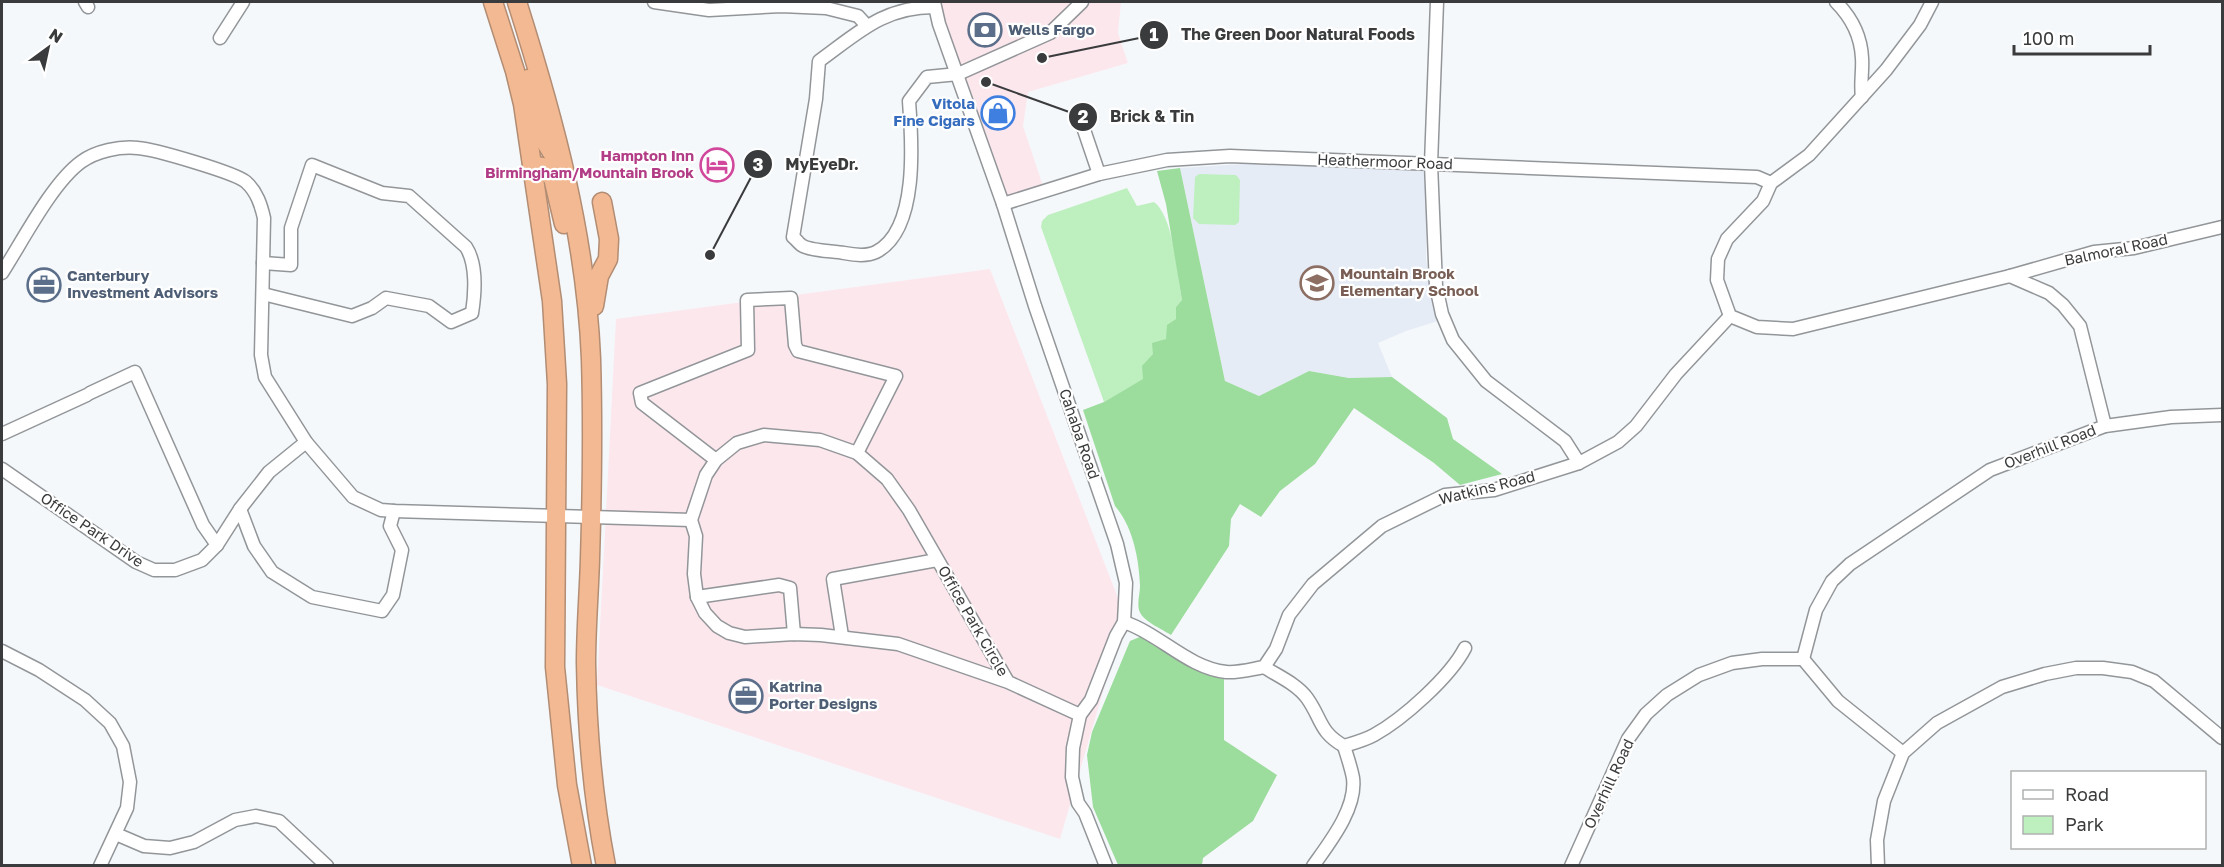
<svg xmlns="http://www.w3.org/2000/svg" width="2224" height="867" font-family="'Golos Text',sans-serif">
<rect width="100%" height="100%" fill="#f5f8fb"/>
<!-- commercial -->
<g fill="#fce7ed">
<path d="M 934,2 L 1121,2 L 1118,33 L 1128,63 L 1028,92 L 1023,126 L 1045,192 L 1003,204 Z"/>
<path d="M 990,269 L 1125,616 L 1060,839 L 597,685 L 616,319 Z"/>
</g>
<!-- built -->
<path fill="#e6ecf6" d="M 1242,164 L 1420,167 L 1427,178 L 1426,259 L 1433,306 L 1438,321 L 1406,331 L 1378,343 L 1392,377 L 1349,378 L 1309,371 L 1259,396 L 1225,381 L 1180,168 Z"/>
<!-- green -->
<g fill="#bef0bf">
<path d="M 1199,174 L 1236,175 L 1240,180 L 1239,222 L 1235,225 L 1199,224 L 1193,218 L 1195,177 Z"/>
<path d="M 1127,188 L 1137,206 L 1154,202 C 1174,217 1177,275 1182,300 L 1176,307 L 1176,319 L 1166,339 L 1153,354 L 1144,379 L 1104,402 L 1041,227 L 1042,221 L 1048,215 Z"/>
</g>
<!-- forest -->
<g fill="#9cdc9d">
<path d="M 1180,168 L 1225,381 L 1259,396 L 1309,371 L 1349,378 L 1392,377 L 1447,418 L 1453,439 L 1502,474 L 1460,485 L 1434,463 L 1354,408 L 1315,464 L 1280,491 L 1261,517 L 1240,504 L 1231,519 L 1229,546 L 1171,635 C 1162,629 1142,621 1139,610 C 1137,603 1140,593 1140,586 C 1139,559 1133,527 1115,506 L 1083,410 L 1104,402 L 1143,379 L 1142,366 L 1153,354 L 1152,343 L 1166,339 L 1167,325 L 1176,319 L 1176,307 L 1182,300 L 1166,204 L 1157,171 Z"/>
<path d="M 1142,636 C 1168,652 1193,673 1224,677 L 1224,740 L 1277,775 L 1253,821 L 1203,858 L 1202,865 L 1118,865 L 1093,807 L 1087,755 L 1092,732 L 1130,641 Z"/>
</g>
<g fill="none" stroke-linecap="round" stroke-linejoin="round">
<defs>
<g id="minor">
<path d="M 85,2 L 88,7"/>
<path d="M 654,2 L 709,10 L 781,6 L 826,8 L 858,16 L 867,26"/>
<path d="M 934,2 L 939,24 L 1003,204 L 1035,306 L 1117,544 L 1126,583 L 1124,622 L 1116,636 L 1091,700 L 1080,715 L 1073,748 L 1072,777 L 1078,803 L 1085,813 L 1106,866"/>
<path d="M 1437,2 L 1431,164 L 1436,286 L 1442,314 L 1453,340 L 1486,381 L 1565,441 L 1579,463"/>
<path d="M 1836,2 C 1851,17 1861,36 1862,58 C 1863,71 1860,83 1862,97"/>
<path d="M 1932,2 L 1920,25 L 1886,70 L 1809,155 L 1771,183 L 1763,201 L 1727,239 L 1718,259 L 1717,280 L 1730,316 L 1757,327 L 1793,329 L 2010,276 L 2049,293 L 2063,305 L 2080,326 L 2105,426"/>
<path d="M 934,7 C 883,7 858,33 819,61 L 816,99 L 793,237 C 796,239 800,245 803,246 C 812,251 834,251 844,253 C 854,255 868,256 876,252 C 919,230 912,140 909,101 L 927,77 L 958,74 L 1050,33 L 1082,2"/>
<path d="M 220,38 L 243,2"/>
<path d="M 1082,124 L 1099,174"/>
<path d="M 1003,204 L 1099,174 L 1167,160 L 1230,156 L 1757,177 L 1771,183"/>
<path d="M 2,273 C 22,242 52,183 81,162 C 96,151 120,146 138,148 C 154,149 236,173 246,182 C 257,192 261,205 264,218 L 261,355 L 265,377 L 306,442 L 353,497 L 381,510 L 394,511 L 691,520"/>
<path d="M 2010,276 L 2094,252 L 2134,248 L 2222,227"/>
<path d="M 263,294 L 352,316 L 372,308 L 386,298 L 429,306 L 451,322 L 472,313 C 475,294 477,264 466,247 L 409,196 L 382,193 L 312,165 L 291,228 L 291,265 L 263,263"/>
<path d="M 90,393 L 135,372 L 203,525 L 217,545"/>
<path d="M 2,434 L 87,395"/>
<path d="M 716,460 L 642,403 L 640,393 L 748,350 L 747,300 L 791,298 L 795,345 L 798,351 L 896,376 L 857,453"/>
<path d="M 2,469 L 136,562 L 154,570 L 175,570 L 202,560 L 217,545 L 240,509 L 269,472 L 306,442"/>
<path d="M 240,509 L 254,546 L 272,572 L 312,597 L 382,611 L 393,595 L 402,550 L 390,526 L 394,511"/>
<path d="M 697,597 L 779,585 L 790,588 L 794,634"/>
<path d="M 1124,622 C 1160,634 1188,668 1226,672 C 1238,673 1252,669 1264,667 L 1276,649 L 1289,615 L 1313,584 L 1382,526 L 1445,495 L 1494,490 L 1579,463 L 1618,442 L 1636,426 L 1676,374 L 1730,316"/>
<path d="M 842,636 L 833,579 L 937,560"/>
<path d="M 2,651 L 39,670 L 85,700 L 110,723 L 123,746 L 130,782 L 127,808 L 100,866"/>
<path d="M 1803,659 L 1816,610 L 1832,581 L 1850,564 L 1990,470 L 2105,426 L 2171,417 L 2222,415"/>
<path d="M 1803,659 L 1838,701 L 1903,753"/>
<path d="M 1264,667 C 1278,676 1297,684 1307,698 C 1322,719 1319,732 1344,746 C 1354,743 1365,740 1374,735 C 1403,719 1450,677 1465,648"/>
<path d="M 1008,682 L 909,510 L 887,479 L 857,453 L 820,440 L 764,435 L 737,443 L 716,460 L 706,475 L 691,520 L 696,536 L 694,574 L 697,597 L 705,613 L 717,626 L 729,633 L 745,637 L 794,634 L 821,635 L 898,644 L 1008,682 L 1080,715"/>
<path d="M 116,834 L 144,846 L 170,848 L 194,842 L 235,820 L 256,816 L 279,821 L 327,866"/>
<path d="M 1313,866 C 1330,842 1357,808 1353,778 C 1351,767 1347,756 1344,746"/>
<path d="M 1571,866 L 1628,739 L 1646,714 L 1667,695 L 1699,675 L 1732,663 L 1762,659 L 1803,659"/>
<path d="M 1878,866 L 1877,840 L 1884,801 L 1903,753 L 1937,723 L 2002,687 L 2045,674 L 2076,668 L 2103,668 L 2132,672 L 2154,681 L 2222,738"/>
</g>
<g id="highway">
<path d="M 493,2 L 515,71 L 523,104 L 552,301 L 557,384 L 555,667 L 567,785 L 582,866"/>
<path d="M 517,2 C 554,119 586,236 591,359 C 593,425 592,493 590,559 C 589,593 586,628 586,663 C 587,730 593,799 606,866"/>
<path d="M 528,79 L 546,143 L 558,162"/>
<path d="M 532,165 L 543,167 L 553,178 L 564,224"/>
<path d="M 594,306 L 599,276 L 608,259 L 609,239 L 602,202"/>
</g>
</defs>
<!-- minor casing -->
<use href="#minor" stroke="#939699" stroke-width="15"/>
<!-- highway casing -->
<use href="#highway" stroke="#b28d74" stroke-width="21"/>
<!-- minor -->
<use href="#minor" stroke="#fff" stroke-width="12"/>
<!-- highway -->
<use href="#highway" stroke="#f3b992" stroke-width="18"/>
</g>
<!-- icons -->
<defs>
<symbol id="bank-ring" viewBox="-11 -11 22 22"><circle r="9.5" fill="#fff" stroke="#5c6f8a" stroke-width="1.5"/><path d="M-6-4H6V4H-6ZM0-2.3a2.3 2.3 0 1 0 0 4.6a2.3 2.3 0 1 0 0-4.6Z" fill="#5c6f8a"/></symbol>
<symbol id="shop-ring" viewBox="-11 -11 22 22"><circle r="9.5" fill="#fff" stroke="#3f7fe0" stroke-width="1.5"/><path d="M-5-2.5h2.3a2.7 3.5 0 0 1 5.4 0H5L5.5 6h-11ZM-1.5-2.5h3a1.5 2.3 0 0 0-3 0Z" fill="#3f7fe0"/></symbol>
<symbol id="hotel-ring" viewBox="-11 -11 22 22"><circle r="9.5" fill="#fff" stroke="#d1479c" stroke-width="1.5"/><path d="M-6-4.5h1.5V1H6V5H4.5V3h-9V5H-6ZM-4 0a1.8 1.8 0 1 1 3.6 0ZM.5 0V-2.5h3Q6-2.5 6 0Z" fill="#d1479c"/></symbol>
<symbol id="school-ring" viewBox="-11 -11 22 22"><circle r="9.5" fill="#fff" stroke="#8d6e63" stroke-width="1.5"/><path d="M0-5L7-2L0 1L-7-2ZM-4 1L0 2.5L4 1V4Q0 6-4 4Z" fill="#8d6e63"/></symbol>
<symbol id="office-ring" viewBox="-11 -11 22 22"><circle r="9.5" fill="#fff" stroke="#5c6f8a" stroke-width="1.5"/><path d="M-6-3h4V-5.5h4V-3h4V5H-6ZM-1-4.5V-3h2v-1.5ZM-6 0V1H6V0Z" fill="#5c6f8a"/></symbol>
</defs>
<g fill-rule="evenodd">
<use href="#bank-ring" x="966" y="11" width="38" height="38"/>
<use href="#shop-ring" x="979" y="94" width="38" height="38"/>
<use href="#hotel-ring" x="698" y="146" width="38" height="38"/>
<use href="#school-ring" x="1298" y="264" width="38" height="38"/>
<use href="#office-ring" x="25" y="266" width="38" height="38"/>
<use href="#office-ring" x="727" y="677" width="38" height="38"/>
</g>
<g text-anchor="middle" stroke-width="4.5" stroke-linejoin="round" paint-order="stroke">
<!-- service labels -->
<g font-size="15" font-weight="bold" fill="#4e5e75" stroke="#fff" text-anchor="start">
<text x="1008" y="35">Wells Fargo</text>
<text x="67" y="281">Canterbury<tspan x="67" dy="17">Investment Advisors</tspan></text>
<text x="769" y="692">Katrina<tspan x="769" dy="17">Porter Designs</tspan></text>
</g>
<!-- shop labels -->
<g font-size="15" font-weight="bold" fill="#366cbe" stroke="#fff" text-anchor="end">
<text x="975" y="109">Vitola<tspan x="975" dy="17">Fine Cigars</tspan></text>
</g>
<!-- hotel labels -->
<g font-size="15" font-weight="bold" fill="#b23c85" stroke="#fff" text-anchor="end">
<text x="694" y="161">Hampton Inn<tspan x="694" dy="17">Birmingham/Mountain Brook</tspan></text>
</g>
<!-- street labels -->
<g font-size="15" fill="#3a3b3c" stroke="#fff">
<text transform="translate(1385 162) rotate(2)" y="5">Heathermoor Road</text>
<text transform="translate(2116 250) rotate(-12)" y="5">Balmoral Road</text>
<text transform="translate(1079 434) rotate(71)" y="5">Cahaba Road</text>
<text transform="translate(2050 447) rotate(-21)" y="5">Overhill Road</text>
<text transform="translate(1487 488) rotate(-14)" y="5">Watkins Road</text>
<text transform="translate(92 530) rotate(34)" y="5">Office Park Drive</text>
<text transform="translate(973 621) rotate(60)" y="5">Office Park Circle</text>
<text transform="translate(1609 784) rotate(-65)" y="5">Overhill Road</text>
</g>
<!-- education labels -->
<g font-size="15" font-weight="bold" fill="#785e54" stroke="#fff" text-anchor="start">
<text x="1340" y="279">Mountain Brook<tspan x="1340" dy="17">Elementary School</tspan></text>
</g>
</g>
<!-- callouts -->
<path fill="none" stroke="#3a3b3c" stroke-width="2" d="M1042 58L1154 35M986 82L1083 117M710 255L758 164"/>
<g fill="#3a3b3c" stroke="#fff" stroke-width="2">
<circle cx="1042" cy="58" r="6"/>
<circle cx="986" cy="82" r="6"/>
<circle cx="710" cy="255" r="6"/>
<circle cx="1154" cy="35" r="15"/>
<circle cx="1083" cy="117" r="15"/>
<circle cx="758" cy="164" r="15"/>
</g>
<g font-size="18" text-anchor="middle" font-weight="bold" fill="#fff">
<text x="1154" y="41">1</text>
<text x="1083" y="123">2</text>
<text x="758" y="171">3</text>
</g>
<g font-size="16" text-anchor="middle" font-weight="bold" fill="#3a3b3c" stroke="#fff" stroke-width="4.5" stroke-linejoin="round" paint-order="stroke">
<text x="1298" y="40">The Green Door Natural Foods</text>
<text x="1152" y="122">Brick &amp; Tin</text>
<text x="822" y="170">MyEyeDr.</text>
</g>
<!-- border -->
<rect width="2224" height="867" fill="none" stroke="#3a3b3c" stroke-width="6"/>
<!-- legend -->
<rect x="2011" y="771" width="195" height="78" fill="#ffffff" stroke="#b0b1b1" stroke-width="1.5"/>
<rect x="2023" y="790" width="30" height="9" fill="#ffffff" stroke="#b0b1b1" stroke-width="1.5"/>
<text x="2065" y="801" font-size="18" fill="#3a3b3c">Road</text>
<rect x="2023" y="816" width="30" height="18" fill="#bef0bf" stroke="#b0b1b1" stroke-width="1.5"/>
<text x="2065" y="831" font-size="18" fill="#3a3b3c">Park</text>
<!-- north arrow -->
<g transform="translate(48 48) rotate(33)" stroke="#ffffff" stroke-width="4.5" paint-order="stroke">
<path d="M0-4.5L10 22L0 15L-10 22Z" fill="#3a3b3c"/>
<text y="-9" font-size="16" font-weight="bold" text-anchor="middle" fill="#3a3b3c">N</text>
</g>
<!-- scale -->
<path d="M2014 45v9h136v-9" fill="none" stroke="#3a3b3c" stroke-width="3"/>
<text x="2023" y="45" font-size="18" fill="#3a3b3c" stroke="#ffffff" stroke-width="4.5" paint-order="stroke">100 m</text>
</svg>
